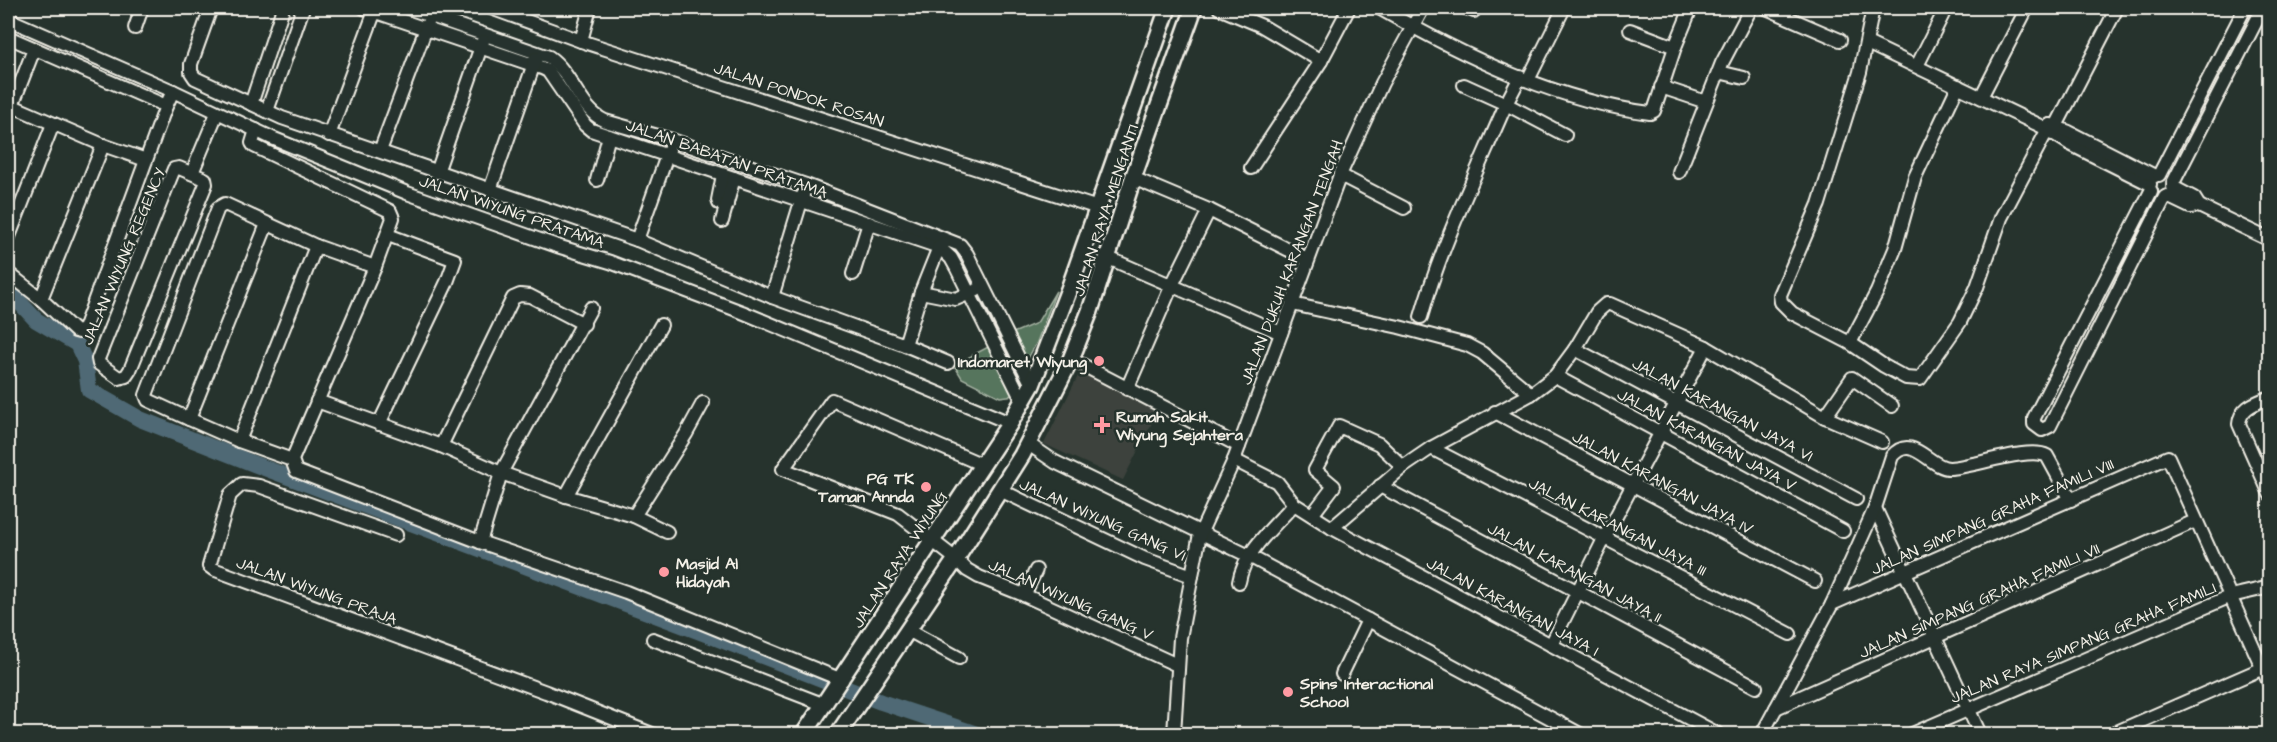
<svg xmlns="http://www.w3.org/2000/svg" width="2277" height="742" font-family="'Architects Daughter',sans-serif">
<rect width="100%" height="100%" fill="#26332d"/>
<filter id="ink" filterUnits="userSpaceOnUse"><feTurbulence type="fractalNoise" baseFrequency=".0167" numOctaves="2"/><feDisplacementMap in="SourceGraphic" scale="12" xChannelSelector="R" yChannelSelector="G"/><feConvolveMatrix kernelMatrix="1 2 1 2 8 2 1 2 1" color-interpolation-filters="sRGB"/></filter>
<g filter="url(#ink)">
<!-- built -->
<path fill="#3c433d" d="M 1081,370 L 1160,407 L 1123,480 L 1044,444 Z"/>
<!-- green -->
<g fill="#56745d" stroke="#a5b2a2" stroke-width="1.5">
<path d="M 1056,291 L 1037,342 L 1024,365 L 1011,334 L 1037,323 Z"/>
<path d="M 992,345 L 1016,395 L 1000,397 L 962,378 L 954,365 Z"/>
</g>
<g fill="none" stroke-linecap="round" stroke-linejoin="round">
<!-- river -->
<path stroke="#4f6974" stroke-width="16" d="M 8,290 L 36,320 L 77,344 L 85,361 L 89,390 L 140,419 L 254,464 L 711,636 L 881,702 L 977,734"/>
<defs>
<g id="minor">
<path d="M 211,8 L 191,64 L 191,72 L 195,78 L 282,118 L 637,240 L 772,297 L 905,345 L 948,363"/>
<path d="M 364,8 L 542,68 L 548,71 L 585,125 L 591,130 L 939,247 L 951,258 L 956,267 L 1023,402"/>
<path d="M 408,8 L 549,57 C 573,74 579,109 605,121 L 672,140 L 806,185 L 960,245 L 967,254 L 1032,385"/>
<path d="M 491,8 L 581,41 L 1098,208"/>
<path d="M 1219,8 L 1262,26 L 1321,61"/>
<path d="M 1379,8 C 1462,55 1555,101 1650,113 L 1654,111 L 1675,47 L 1691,8"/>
<path d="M 1466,8 L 1474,11"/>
<path d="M 1766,8 L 1840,40"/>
<path d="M 1873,8 L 1860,72 L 1819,204 L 1780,295 L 1781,302 L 1792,313 L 1850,343 L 1884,366 L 1906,378 L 1920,379 L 1960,322 L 1977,287 L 2001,218 L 2050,125"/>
<path d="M 8,19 L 173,91 L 272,138 L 407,193 L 557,246 L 610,262 L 742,312 L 1010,423"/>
<path d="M 135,28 L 142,8"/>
<path d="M 1630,30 L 1675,47"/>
<path d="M 8,37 L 166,106"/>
<path d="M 581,41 L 590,8"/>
<path d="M 1867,43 L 2043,127 L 2070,144 L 2150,184"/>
<path d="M 1917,66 L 1946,8"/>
<path d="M 1719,72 L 1744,78"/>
<path d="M 1528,80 L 1564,8"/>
<path d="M 1464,85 L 1506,104 L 1520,77"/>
<path d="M 1661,87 L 1706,102"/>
<path d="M 1981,97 L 2027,8"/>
<path d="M 8,104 L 103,145 L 146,160"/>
<path d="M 251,104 L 283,8"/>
<path d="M 267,111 L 303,8"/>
<path d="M 8,116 L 34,49"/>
<path d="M 2050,125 L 2069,132 L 2155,176"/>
<path d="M 256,130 L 252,143 L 254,146 L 390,211 L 393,218 L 375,267 L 292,460 L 296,471 L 480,542 L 626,592 L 842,680"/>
<path d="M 2052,134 L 2117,8"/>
<path d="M 329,135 L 376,8"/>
<path d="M 380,151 L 428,23"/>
<path d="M 179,168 L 205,179 L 206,184 L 130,370 L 126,376 L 119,378 L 99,364 L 98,359 L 174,169 Z"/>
<path d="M 1251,168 L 1321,61 L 1349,8"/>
<path d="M 437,172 L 483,41"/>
<path d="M 1679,172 L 1722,63 L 1751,8"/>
<path d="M 192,173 L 217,113"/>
<path d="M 723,175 L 718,200 L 719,203 L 727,205"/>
<path d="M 1340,175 L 1404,208"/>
<path d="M 2159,175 L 2245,8"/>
<path d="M 1133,178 L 1209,210 L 1307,259"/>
<path d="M 597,180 L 609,136"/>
<path d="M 2173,183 L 2263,8"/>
<path d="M 490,190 L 536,58"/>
<path d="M 2151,191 L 2034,418 L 2034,424 L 2042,430 L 2050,426 L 2165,197"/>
<path d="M 2167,196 L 2190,207 L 2199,206 L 2194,198 L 2173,187"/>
<path d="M 2199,206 L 2270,240"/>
<path d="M 722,221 L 734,178"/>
<path d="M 267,224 L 189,419 L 148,400 L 146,395 L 218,208 L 225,204 L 316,246 L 375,267"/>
<path d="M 8,239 L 53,124"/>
<path d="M 637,240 L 669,150"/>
<path d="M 1106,257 L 1281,333"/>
<path d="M 8,273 L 41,299 L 103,145"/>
<path d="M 853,274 L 869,223"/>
<path d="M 921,292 L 956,299 L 977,290"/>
<path d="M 772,297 L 803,195"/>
<path d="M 41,299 L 75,331 L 79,332 L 84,329 L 166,106 L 173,91"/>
<path d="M 1292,304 L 1399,327 L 1467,345 L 1482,353 L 1531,394"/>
<path d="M 1421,317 C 1442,243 1476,174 1506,104 L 1565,135"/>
<path d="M 1850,343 L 1877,292 L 1895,249 L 1915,177 L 1958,86"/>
<path d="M 905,345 L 921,292 L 939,247 L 944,243"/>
<path d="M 1575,349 L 1856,499"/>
<path d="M 1071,359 L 1239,446"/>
<path d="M 1555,376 L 1843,531"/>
<path d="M 1127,389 L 1172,285 L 1209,210"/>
<path d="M 2270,397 C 2256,403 2240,407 2239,424 L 2270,494"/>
<path d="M 317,401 L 441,446 L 501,473 L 566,496 L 634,516 L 667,532"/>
<path d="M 1495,412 L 1815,581"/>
<path d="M 1825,417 L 1852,378 L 1892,406"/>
<path d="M 189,419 L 239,441"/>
<path d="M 379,424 L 447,282 L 455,260 L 388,235"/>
<path d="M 1027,443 L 1055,462 L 1249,556 L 1580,734"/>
<path d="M 441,446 L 513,298 L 520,295 L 530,296 L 584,324"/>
<path d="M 1431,448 L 1790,634"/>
<path d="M 292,460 L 239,441 L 316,246"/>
<path d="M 1234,460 L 1277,482 L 1294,504 L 1332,528 L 1718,734"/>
<path d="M 983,465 L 832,400 L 783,469 L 898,514 L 956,559 L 967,570 L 979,577 L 1024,595 L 1177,665"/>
<path d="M 1380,486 L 1756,687"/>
<path d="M 1000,490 L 1145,559 L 1192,576"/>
<path d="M 566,496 L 661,325"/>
<path d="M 1875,508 L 1980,734"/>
<path d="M 1312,515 L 1334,486 L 1315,470 L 1339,426 L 1379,444 L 1403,467"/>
<path d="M 634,516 L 686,434 L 703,403"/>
<path d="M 1332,528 L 1403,467 L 1431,448 L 1531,394 L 1555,376 L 1575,349 L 1597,312 L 1606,304 L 1610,304 L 1704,346 L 1825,417 L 1882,442"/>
<path d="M 396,535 L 259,486 L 242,484 L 230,495 L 209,566 L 213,569 L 546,692 L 652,734"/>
<path d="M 480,542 L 501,473 L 591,308"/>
<path d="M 1239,582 C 1244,551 1274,527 1294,504"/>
<path d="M 1024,595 L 1036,570"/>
<path d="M 1832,604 L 2168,457 L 2270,685"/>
<path d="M 908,630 L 959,658"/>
<path d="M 653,639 L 825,705"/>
<path d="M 1551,645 L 1605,537 L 1706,347"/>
<path d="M 1342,674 L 1368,620"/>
<path d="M 1776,708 L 2195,521"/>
<path d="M 1174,734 L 1180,638 L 1200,534 L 1234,460 L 1340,175 L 1382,83 L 1423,8"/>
<path d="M 1762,734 L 1832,604 L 1875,508 L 1892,456 C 1913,432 1930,469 1950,468 C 1973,467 2029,446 2047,456 L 2071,500"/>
<path d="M 1912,734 L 2231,596 L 2270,587"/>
<path d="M 2112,734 L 2261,669"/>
</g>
<g id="major">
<path d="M 804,734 L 1010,423 L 1032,385 L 1069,289 L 1168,8"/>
<path d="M 838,734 L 956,559 L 1022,455 L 1071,359 L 1090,311 L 1133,178 L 1194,8"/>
</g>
</defs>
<!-- minor casing -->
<use href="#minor" stroke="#f4f1e8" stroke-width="16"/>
<!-- major casing -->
<use href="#major" stroke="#f4f1e8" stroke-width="20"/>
<!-- minor -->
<use href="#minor" stroke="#26332d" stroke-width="12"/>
<!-- major -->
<use href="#major" stroke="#26332d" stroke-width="15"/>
</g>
</g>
<!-- markers -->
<g fill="#ff9aa2" stroke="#26332d" stroke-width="2">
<circle cx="1099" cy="361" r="6"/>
<path d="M1099 416h6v6h6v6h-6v6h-6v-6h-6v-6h6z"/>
<circle cx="926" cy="487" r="6"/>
<circle cx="664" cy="572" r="6"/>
<circle cx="1288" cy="692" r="6"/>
</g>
<g text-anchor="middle" stroke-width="5" stroke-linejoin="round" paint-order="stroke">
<!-- street labels -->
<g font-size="16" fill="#f4f1e8" stroke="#26332d">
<text transform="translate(799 94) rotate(18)" y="6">JALAN PONDOK ROSAN</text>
<text transform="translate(727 158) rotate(19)" y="6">JALAN BABATAN PRATAMA</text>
<text transform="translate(1105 210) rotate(-72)" y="6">JALAN RAYA MENGANTI</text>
<text transform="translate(512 211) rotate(19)" y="6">JALAN WIYUNG PRATAMA</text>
<text transform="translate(123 256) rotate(-67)" y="6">JALAN WIYUNG REGENCY</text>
<text transform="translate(1291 262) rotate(-69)" y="6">JALAN DUKUH KARANGAN TENGAH</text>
<text transform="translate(1723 409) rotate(28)" y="6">JALAN KARANGAN JAYA VI</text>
<text transform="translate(1707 439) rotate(28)" y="6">JALAN KARANGAN JAYA V</text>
<text transform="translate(1663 482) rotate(28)" y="6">JALAN KARANGAN JAYA IV</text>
<text transform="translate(1992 516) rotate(-24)" y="6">JALAN SIMPANG GRAHA FAMILI VIII</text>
<text transform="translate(1103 519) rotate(24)" y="6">JALAN WIYUNG GANG VI</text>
<text transform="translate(1618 526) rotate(27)" y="6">JALAN KARANGAN JAYA III</text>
<text transform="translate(899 559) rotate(-57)" y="6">JALAN RAYA WIYUNG</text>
<text transform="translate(1575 572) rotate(28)" y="6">JALAN KARANGAN JAYA II</text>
<text transform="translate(317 590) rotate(20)" y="6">JALAN WIYUNG PRAJA</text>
<text transform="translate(1071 599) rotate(24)" y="6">JALAN WIYUNG GANG V</text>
<text transform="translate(1979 600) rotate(-24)" y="6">JALAN SIMPANG GRAHA FAMILI VII</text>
<text transform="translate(1513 606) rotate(28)" y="6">JALAN KARANGAN JAYA I</text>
<text transform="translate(2083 642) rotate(-23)" y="6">JALAN RAYA SIMPANG GRAHA FAMILI</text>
</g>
<!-- poi labels -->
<g font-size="16" font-weight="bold" fill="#f4f1e8" stroke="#26332d" text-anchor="start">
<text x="1087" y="367" text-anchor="end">Indomaret Wiyung</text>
<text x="1116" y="422">Rumah Sakit<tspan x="1116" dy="18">Wiyung Sejahtera</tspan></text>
<text x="914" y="484" text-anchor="end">PG TK<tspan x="914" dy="18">Taman Annda</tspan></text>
<text x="676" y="569">Masjid Al<tspan x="676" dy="18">Hidayah</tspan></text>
<text x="1300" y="689">Spins Interactional<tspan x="1300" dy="18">School</tspan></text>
</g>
</g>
<!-- margin -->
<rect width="2277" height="742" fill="none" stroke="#26332d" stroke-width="30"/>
<rect x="15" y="15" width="2247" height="712" fill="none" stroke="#f4f1e8" stroke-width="2" filter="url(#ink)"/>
</svg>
